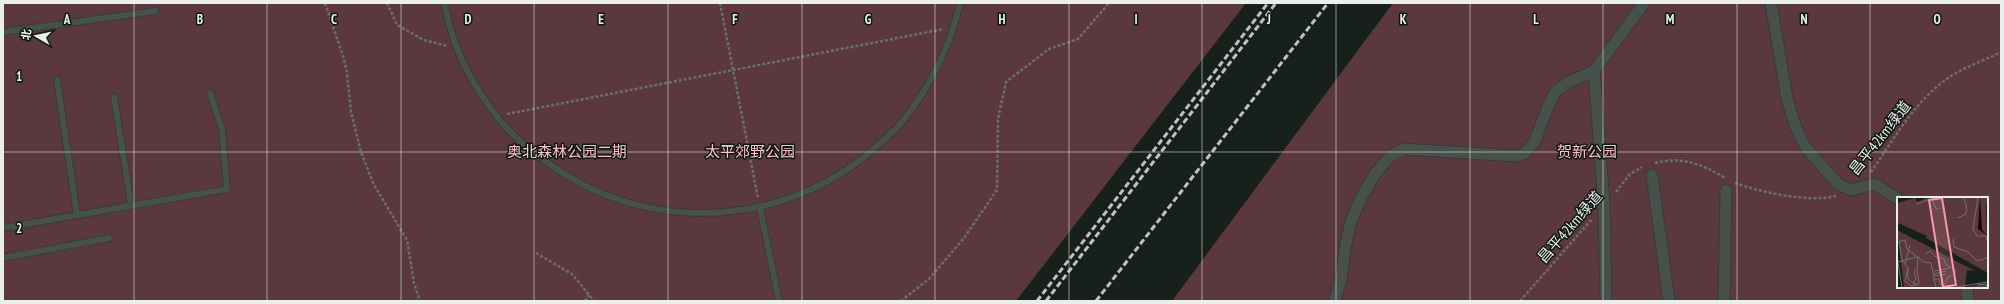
<svg xmlns="http://www.w3.org/2000/svg" width="2004" height="304" font-family="'PT Sans Narrow','Noto Sans SC',sans-serif">
<rect width="100%" height="100%" fill="#18201c"/>
<!-- green -->
<g fill="#5b383e" fill-rule="evenodd">
<path d="M 3,3 L 1246,3 L 1016,301 L 3,301 Z"/>
<path d="M 1393,3 L 2001,3 L 2001,301 L 1172,301 ZM 1898,198 L 1987,198 L 1987,287 L 1898,287 Z"/>
</g>
<g fill="none" stroke-linecap="round" stroke-linejoin="round">
<defs>
<g id="service">
<path d="M 444,3 C 448,18 451,34 457,48 C 466,72 480,94 495,114 C 513,139 541,159 566,175 C 663,235 794,223 878,145 C 886,138 895,131 902,122 C 930,87 950,47 960,3"/>
<path d="M 3,32 L 156,11"/>
<path d="M 57,80 L 77,215"/>
<path d="M 114,97 L 131,205"/>
<path d="M 760,208 L 779,301"/>
<path d="M 3,228 L 227,189 L 222,129 L 210,93"/>
<path d="M 3,258 L 109,238"/>
</g>
<g id="minor">
<path d="M 1771,3 L 1787,98 L 1795,126 L 1806,148 L 1839,185 L 1851,190 L 1875,184 L 1898,199"/>
<path d="M 1594,71 L 1604,205 L 1606,301"/>
<path d="M 1652,175 L 1669,301"/>
<path d="M 1967,287 L 1968,301"/>
<path d="M 1334,301 L 1341,280 L 1345,248 L 1351,221 L 1360,200 L 1375,174 L 1390,156 L 1404,149 L 1516,156 L 1525,153 L 1535,141 L 1549,104 L 1556,91 L 1569,82 L 1594,71 L 1644,3"/>
<path d="M 1724,301 L 1726,190"/>
</g>
</defs>
<!-- service casing -->
<use href="#service" stroke="#363c39" stroke-width="8"/>
<!-- minor casing -->
<use href="#minor" stroke="#363c39" stroke-width="13"/>
<!-- path -->
<g stroke="#69706c" stroke-width="2.5" stroke-dasharray="3 2" stroke-linecap="butt">
<path d="M 325,3 L 343,56 L 347,73 L 351,112 L 361,152 L 374,185 L 407,240 L 414,283 L 420,301"/>
<path d="M 387,3 L 397,25 L 424,40 L 447,46"/>
<path d="M 720,3 L 758,198"/>
<path d="M 507,114 L 944,29"/>
<path d="M 1655,163 C 1682,156 1702,164 1725,178"/>
<path d="M 1871,172 C 1893,140 1915,101 1948,78 C 1964,67 1984,61 2001,52"/>
<path d="M 1735,183 C 1760,192 1810,203 1836,196"/>
<path d="M 1616,192 L 1630,174 L 1642,167"/>
<path d="M 536,253 L 572,274 L 594,301"/>
<path d="M 585,301 L 589,295"/>
<path d="M 901,301 L 929,279 L 964,238 L 997,190 L 998,119 L 1006,82 L 1049,49 L 1078,39 L 1109,3"/>
<path d="M 1520,301 L 1593,218"/>
</g>
<!-- service -->
<use href="#service" stroke="#47504b" stroke-width="6"/>
<!-- minor -->
<use href="#minor" stroke="#47504b" stroke-width="11"/>
<!-- rail -->
<g stroke="#bcc3bf" stroke-width="3" stroke-dasharray="6 3" stroke-linecap="butt">
<path d="M 1037,301 L 1268,3"/>
<path d="M 1046,301 L 1276,3"/>
<path d="M 1096,301 L 1328,3"/>
</g>
</g>
<!-- grid -->
<path fill="none" stroke="#e9efec" stroke-width="1" stroke-opacity="0.55" d="M 134,3 L 134,301M 267,3 L 267,301M 401,3 L 401,301M 534,3 L 534,301M 668,3 L 668,301M 802,3 L 802,301M 935,3 L 935,301M 1069,3 L 1069,301M 1202,3 L 1202,301M 1336,3 L 1336,301M 1470,3 L 1470,301M 1603,3 L 1603,301M 1737,3 L 1737,301M 1870,3 L 1870,301M 3,152 L 2001,152"/>
<g text-anchor="middle" stroke-width="3" stroke-linejoin="round" paint-order="stroke">
<!-- street labels -->
<g font-size="15" fill="#e9efec" stroke="#0f1713">
<text transform="translate(1880 138) rotate(-52)" y="5">昌平42km绿道</text>
<text transform="translate(1570 227) rotate(-49)" y="5">昌平42km绿道</text>
</g>
<!-- park labels -->
<g font-size="15" fill="#fec3cc" stroke="#0f1713">
<text x="567" y="157">奥北森林公园二期</text>
<text x="750" y="157">太平郊野公园</text>
<text x="1587" y="157">贺新公园</text>
</g>
</g>
<!-- overview -->
<g transform="translate(1897 197)">
<rect width="91" height="91" fill="#18201c"/>
<path d="M 32,0 L 91,0 L 91,6 L 89,7 L 91,76 L 29,41 L 30,39 L 1,26 L 0,6 L 18,1 L 20,5 ZM 0,33 L 78,74 L 70,73 L 68,90 L 91,87 L 91,91 L 7,91 Z" fill="#5b383e"/>
<path d="M 83,0 L 85,33 L 91,39 L 81,32 Z" fill="#1d0107"/>
<path fill="none" stroke="#6c736f" stroke-width="1" d="M 81,0 L 76,32 L 80,39 L 89,39 L 91,47M 35,2 L 39,12 L 43,11M 19,7 L 40,0M 60,21 L 68,18 L 70,13 L 67,0M 56,42 L 57,50 L 71,55 L 79,63 L 85,63 L 91,60M 2,44 L 5,63 L 11,71 L 8,84 L 14,89 L 22,87M 0,45 L 8,43 L 10,52 L 27,65 L 34,66 L 39,91M 28,57 L 33,54 L 39,60 L 47,62 L 49,68 L 58,73 L 58,77 L 51,80 L 47,88 L 43,88 L 42,82 L 38,82M 0,59 L 5,91M 1,65 L 19,60M 8,67 L 13,48M 11,71 L 11,82 L 16,86M 20,72 L 22,87M 37,74 L 53,71M 37,77 L 49,74M 37,79 L 49,77M 20,87 L 16,86 L 19,82 L 17,75 L 20,72 L 21,59M 80,88 L 89,87 L 90,91M 53,91 L 91,85"/>
<path fill="#f39aa9" fill-opacity="0.15" stroke="#f39aa9" stroke-width="2" d="M 45,1 L 59,88 L 46,90 L 32,3 Z"/>
<rect width="91" height="91" fill="none" stroke="#e9efec" stroke-width="2"/>
</g>
<g font-size="13" text-anchor="middle" font-weight="bold" fill="#e9efec" stroke="#0f1713" stroke-width="3" stroke-linejoin="round" paint-order="stroke">
<text x="67" y="24">A</text>
<text x="200" y="24">B</text>
<text x="334" y="24">C</text>
<text x="468" y="24">D</text>
<text x="601" y="24">E</text>
<text x="735" y="24">F</text>
<text x="868" y="24">G</text>
<text x="1002" y="24">H</text>
<text x="1136" y="24">I</text>
<text x="1269" y="24">J</text>
<text x="1403" y="24">K</text>
<text x="1536" y="24">L</text>
<text x="1670" y="24">M</text>
<text x="1804" y="24">N</text>
<text x="1937" y="24">O</text>
<text x="19" y="81">1</text>
<text x="19" y="233">2</text>
</g>
<!-- border -->
<rect width="2004" height="304" fill="none" stroke="#e9efec" stroke-width="8"/>
<!-- north arrow -->
<g transform="translate(36 36) rotate(279)" stroke="#0f1713" stroke-width="3" paint-order="stroke">
<path d="M0-3L7 15L0 10L-7 15Z" fill="#e9efec"/>
<text y="-6" font-size="11" font-weight="bold" text-anchor="middle" fill="#e9efec">北</text>
</g>
</svg>
